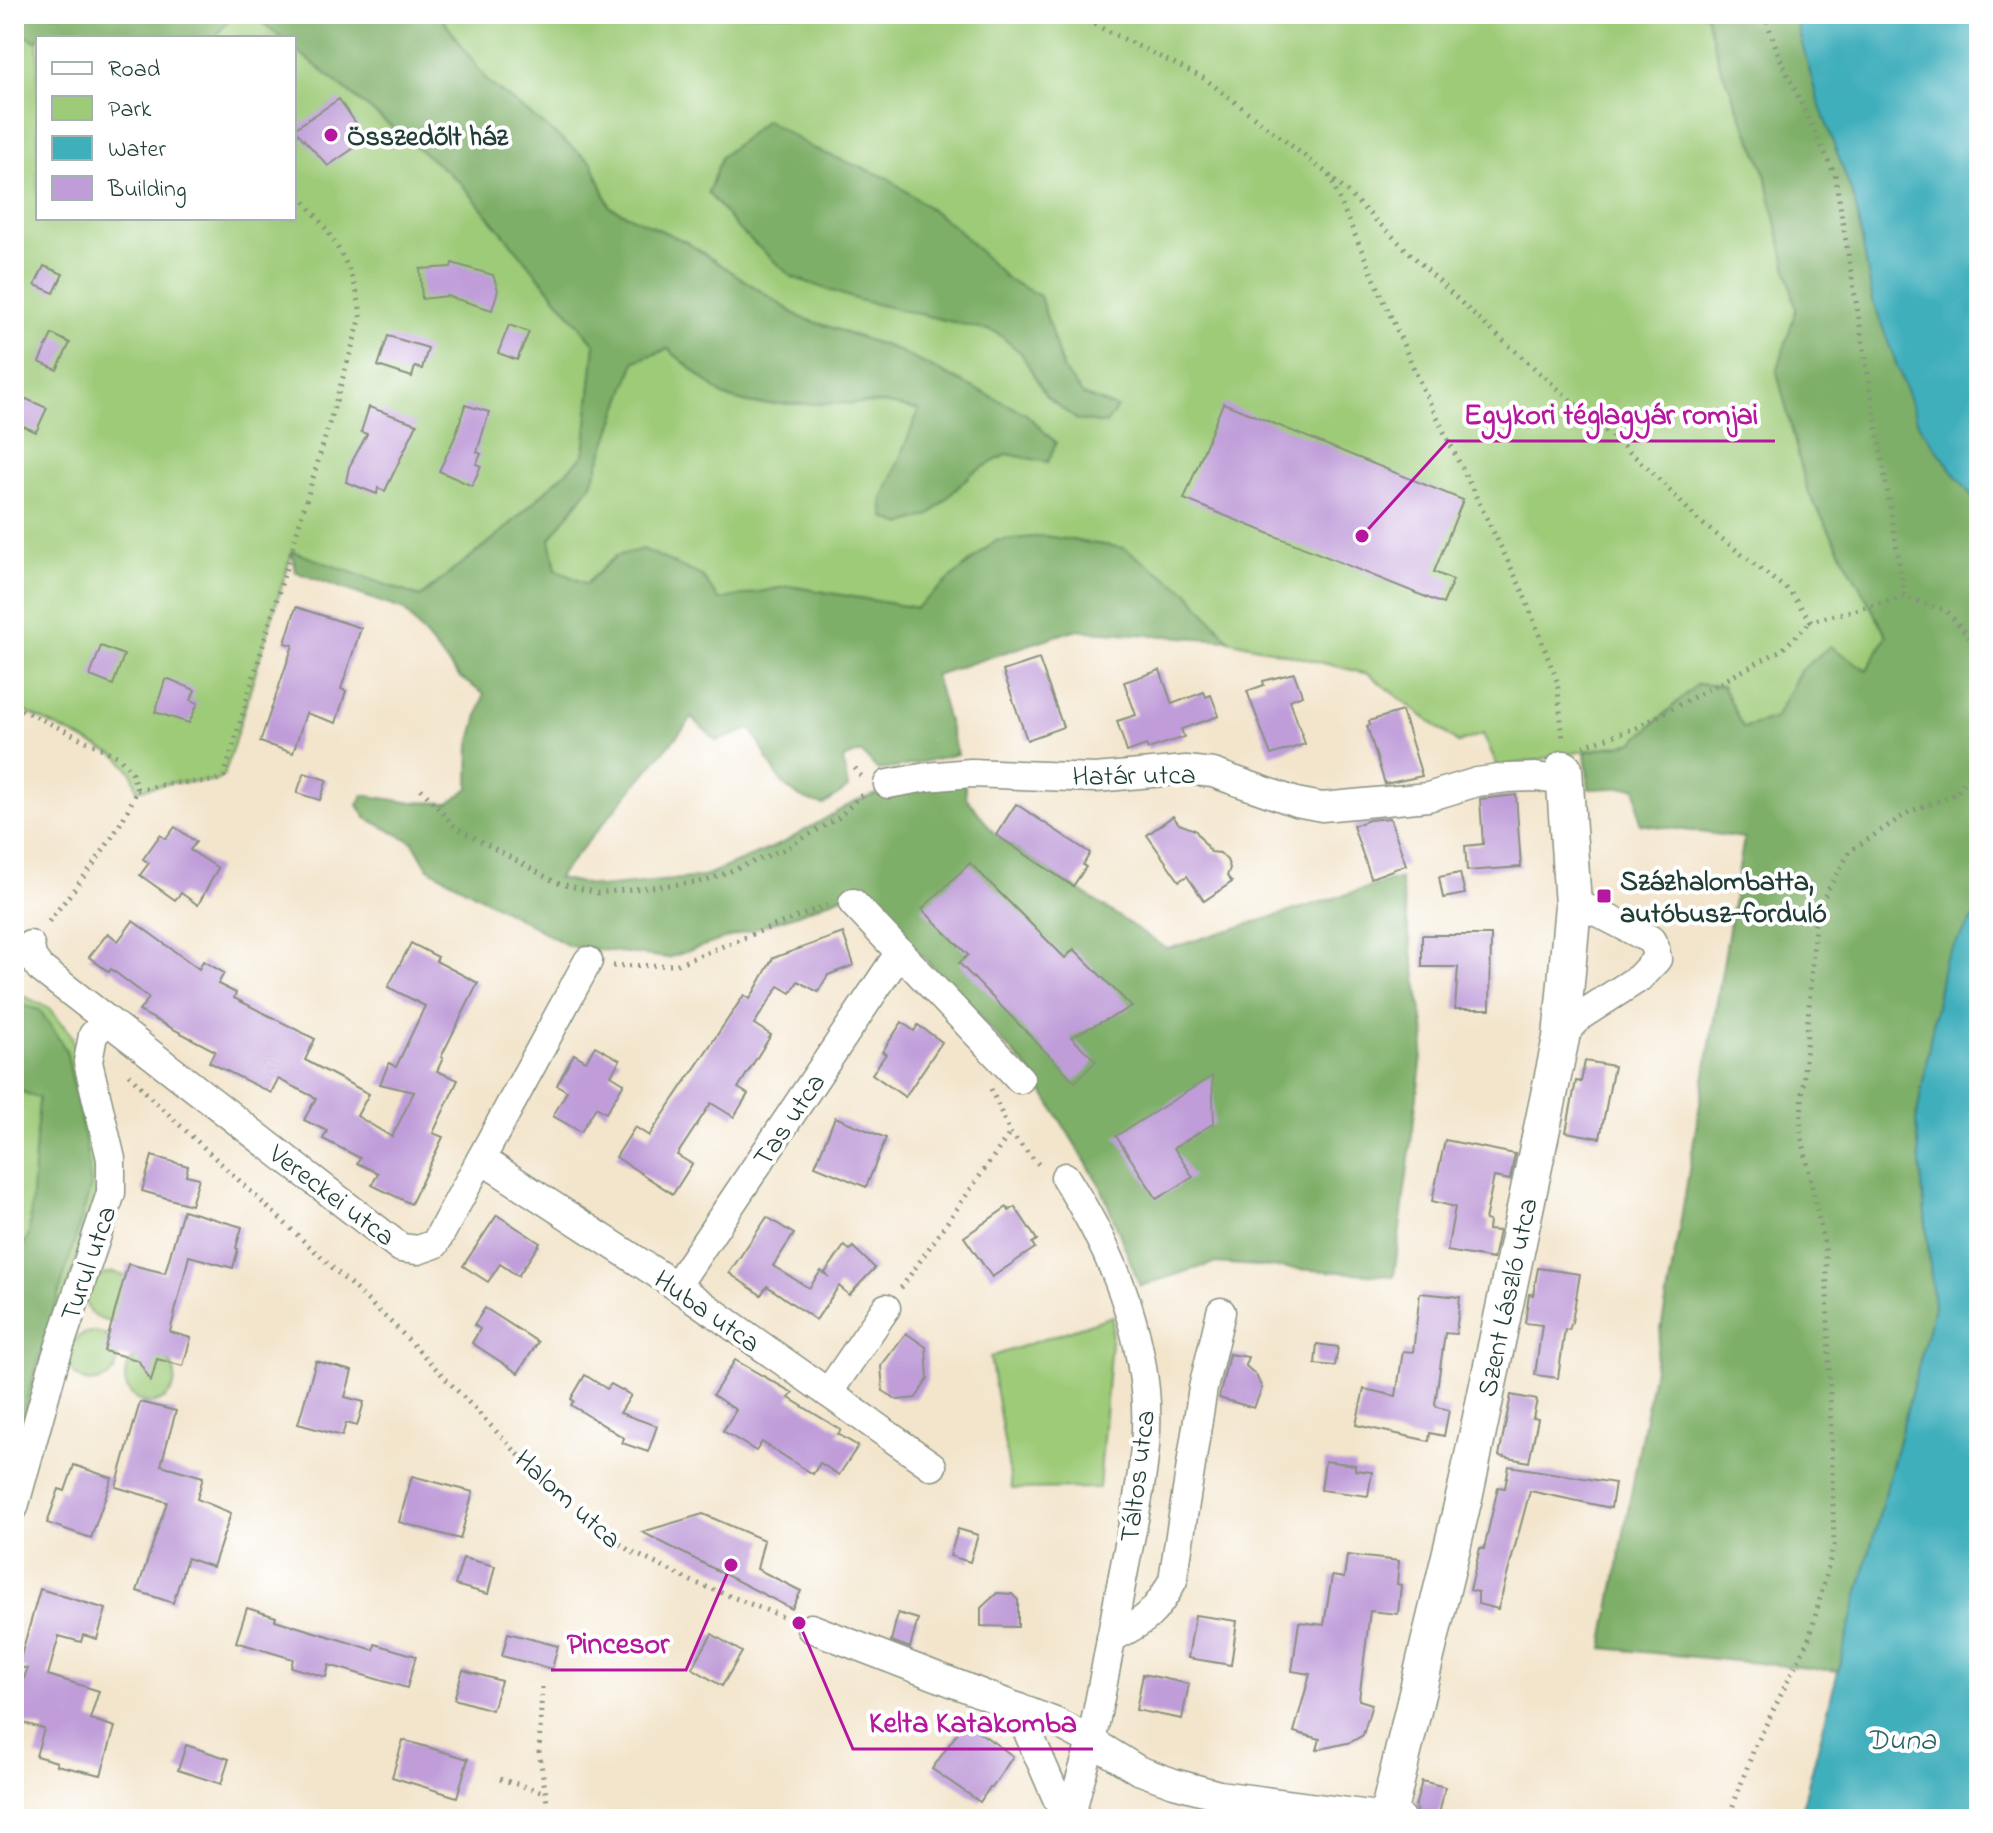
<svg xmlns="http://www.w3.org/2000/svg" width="1993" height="1833" font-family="'Indie Flower',sans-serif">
<rect width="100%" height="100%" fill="#fff"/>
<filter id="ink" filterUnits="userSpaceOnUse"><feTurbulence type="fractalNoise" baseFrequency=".0125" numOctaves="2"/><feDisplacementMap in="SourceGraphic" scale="16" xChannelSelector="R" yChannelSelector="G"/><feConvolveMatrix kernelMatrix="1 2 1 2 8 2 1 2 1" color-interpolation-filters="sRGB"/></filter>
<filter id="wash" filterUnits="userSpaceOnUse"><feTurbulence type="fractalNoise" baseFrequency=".006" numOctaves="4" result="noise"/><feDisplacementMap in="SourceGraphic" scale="32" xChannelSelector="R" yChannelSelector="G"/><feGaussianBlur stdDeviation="1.8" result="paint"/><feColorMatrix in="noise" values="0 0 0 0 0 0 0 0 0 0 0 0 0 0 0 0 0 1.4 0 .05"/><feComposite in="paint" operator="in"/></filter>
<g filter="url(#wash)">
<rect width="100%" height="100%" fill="#f3e5cc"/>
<!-- green -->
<g fill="#9ecb78" stroke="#5e8456" stroke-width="2">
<path d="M 234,14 L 252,14 L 282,38 L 214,38 Z"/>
<path d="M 439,14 L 1706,14 L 1719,63 L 1764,169 L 1797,310 L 1778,372 L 1807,490 L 1887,636 L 1867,670 L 1800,671 L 1776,718 L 1743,728 L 1722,686 L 1697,684 L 1634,742 L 1498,767 L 1483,734 L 1458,743 L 1368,674 L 1229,640 L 1188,592 L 1123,548 L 1044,536 L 995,541 L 917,608 L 789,586 L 719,601 L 702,576 L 616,556 L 586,584 L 556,570 L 550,539 L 592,483 L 635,361 L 668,349 L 725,397 L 753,404 L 884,403 L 920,410 L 902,454 L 930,515 L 972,473 L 1007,454 L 1055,443 L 1025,413 L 894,349 L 800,317 L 686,242 L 610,207 L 592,163 L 488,82 Z"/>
<path d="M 14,30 L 38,42 L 38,218 L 294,218 L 294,48 L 461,183 L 595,344 L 584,455 L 503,531 L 420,597 L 292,552 L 224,776 L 214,781 L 171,783 L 137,790 L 132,773 L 119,757 L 14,706 Z"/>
<path d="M 14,994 L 19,994 L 49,1008 L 72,1036 L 100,1180 L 14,1462 Z"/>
<path d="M 113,1272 L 127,1277 L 116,1323 C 77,1320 74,1279 113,1272 Z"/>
<path d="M 1113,1316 L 1099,1488 L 1012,1489 L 990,1357 Z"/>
<circle cx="93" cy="1357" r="25"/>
<circle cx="150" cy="1378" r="25"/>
</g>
<!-- forest -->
<g fill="#7eaf68" stroke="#4e764e" stroke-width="2">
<path d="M 14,14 L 234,14 L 214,38 L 38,38 L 38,42 L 14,30 Z"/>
<path d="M 252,14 L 439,14 L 488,82 L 592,163 L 610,207 L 686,242 L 800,317 L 894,349 L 1025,413 L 1056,443 L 1048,462 L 1007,454 L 972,473 L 930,515 L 902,525 L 885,518 L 882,502 L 919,410 L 884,403 L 753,404 L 725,397 L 668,349 L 635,361 L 592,483 L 550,539 L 556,570 L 586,584 L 616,556 L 643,549 L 702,576 L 719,600 L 789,586 L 916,608 L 995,541 L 1044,536 L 1124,548 L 1188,592 L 1229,640 L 1074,630 L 935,675 L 957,754 L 896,768 L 878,770 L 861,752 L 843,759 L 848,788 L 824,805 C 776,796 775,766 751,729 L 717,741 L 692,718 L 557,878 L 600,887 L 702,877 L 783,843 L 854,802 L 901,786 L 964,778 L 966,797 L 994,833 L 1167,949 L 1400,878 L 1425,1033 L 1394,1276 L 1214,1263 L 1140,1286 L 1101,1187 L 1031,1072 L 859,889 L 798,914 L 668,958 L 569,946 L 428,868 L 413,842 L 366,818 L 358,805 L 363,795 L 407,802 L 449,803 L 469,788 L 470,744 L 484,694 L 459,677 L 404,610 L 296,572 L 292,551 L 420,597 L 503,531 L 584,455 L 595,344 L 461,183 L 294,48 L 294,38 L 282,38 Z"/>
<path d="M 1706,14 L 1794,14 L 1817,98 L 1855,202 L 1873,301 L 1919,425 L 1979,506 L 1979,911 L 1944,960 L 1916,1122 L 1934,1307 L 1839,1671 L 1603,1648 L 1680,1225 L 1744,838 L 1640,824 L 1636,787 L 1589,789 L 1585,752 L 1634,742 L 1697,684 L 1722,686 L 1743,728 L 1775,718 L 1800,671 L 1830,646 L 1867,670 L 1887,636 L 1807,490 L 1777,372 L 1796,309 L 1764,169 L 1719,63 Z"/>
<path d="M 766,120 L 814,149 L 888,178 L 956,228 L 1007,279 L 1040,296 L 1063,369 L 1083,395 L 1117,408 L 1106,424 L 1077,420 L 1046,396 L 1021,353 L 996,332 L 858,300 L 792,277 L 737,228 L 708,193 L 721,157 Z"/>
<path d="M 14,1003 L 40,1010 L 66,1050 L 84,1134 L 91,1186 L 14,1443 L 14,1261 L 29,1235 L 39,1098 L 14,1089 Z"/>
</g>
<!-- water -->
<g fill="#40afbc" stroke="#307678" stroke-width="2">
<path d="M 1794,14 L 1979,14 L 1979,506 L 1919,425 L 1873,301 L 1855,202 L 1817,98 Z"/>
<path d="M 1979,911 L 1979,1819 L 1799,1819 L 1934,1307 L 1916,1122 L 1944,960 Z"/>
</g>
<g id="blocks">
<!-- building -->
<g fill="#c09dd9">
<path d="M 339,99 L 367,139 L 328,166 L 294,129 Z"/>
<path d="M 452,263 L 493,275 L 498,290 L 492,310 L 447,296 L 422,299 L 420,269 L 451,267 Z"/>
<path d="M 44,266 L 63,274 L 54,293 L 35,285 Z"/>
<path d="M 509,325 L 529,332 L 517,360 L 498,353 Z"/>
<path d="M 52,334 L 70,343 L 57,370 L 39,362 Z"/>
<path d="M 388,336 L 428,348 L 422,369 L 415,367 L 412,377 L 378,366 Z"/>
<path d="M 24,398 L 47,408 L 36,432 L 14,422 Z"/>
<path d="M 1223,403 L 1463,500 L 1434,572 L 1453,580 L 1443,604 L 1184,499 Z"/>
<path d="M 465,405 L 489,412 L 477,452 L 481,454 L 476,464 L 481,466 L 472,486 L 439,471 L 455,437 Z"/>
<path d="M 369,407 L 417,424 L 385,491 L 378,488 L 377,494 L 346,482 L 349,467 L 367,434 L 361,432 Z"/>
<path d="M 296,607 L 361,628 L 341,689 L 346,691 L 336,723 L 306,713 L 293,753 L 260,742 L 293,645 L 285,643 Z"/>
<path d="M 101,646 L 124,655 L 113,685 L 90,676 Z"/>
<path d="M 1039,659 L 1063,727 L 1027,740 L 1003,671 Z"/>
<path d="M 1160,670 L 1172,704 L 1204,692 L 1206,697 L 1211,695 L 1219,716 L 1181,729 L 1184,737 L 1148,749 L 1146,745 L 1127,752 L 1117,721 L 1136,715 L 1124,682 Z"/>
<path d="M 1294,673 L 1302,695 L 1290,700 L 1305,744 L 1271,755 L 1247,691 L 1264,685 L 1263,681 Z"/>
<path d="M 169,679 L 195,690 L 191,700 L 198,703 L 189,723 L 155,712 L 165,680 Z"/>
<path d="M 1402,711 L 1422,776 L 1385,784 L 1367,726 L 1370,725 L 1369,721 Z"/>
<path d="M 304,773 L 327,780 L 320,800 L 297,793 Z"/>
<path d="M 1516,795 L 1521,867 L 1467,871 L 1465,846 L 1483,844 L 1480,799 Z"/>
<path d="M 1016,804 L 1090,853 L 1083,865 L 1086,867 L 1073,886 L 996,835 Z"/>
<path d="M 1173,816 L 1179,824 L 1195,830 L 1211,852 L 1220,853 L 1227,860 L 1230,868 L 1227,876 L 1232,882 L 1204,901 L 1187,876 L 1179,881 L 1147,835 Z"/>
<path d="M 1390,818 L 1406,865 L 1371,878 L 1353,826 L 1369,820 Z"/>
<path d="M 175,827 L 196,842 L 190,850 L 218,868 L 198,905 L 181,893 L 175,900 L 140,875 L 149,863 L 143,859 L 160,835 L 166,839 Z"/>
<path d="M 970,863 L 1065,958 L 1074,949 L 1132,1007 L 1071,1037 L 1096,1061 L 1075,1082 L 959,963 L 968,955 L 922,909 Z"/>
<path d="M 1460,873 L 1465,894 L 1443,898 L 1439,877 Z"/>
<path d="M 133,921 L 199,969 L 203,961 L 224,973 L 218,984 L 236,993 L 234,998 L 315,1039 L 305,1060 L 369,1094 L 357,1116 L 392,1137 L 414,1092 L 380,1084 L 389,1063 L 396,1067 L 425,1006 L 388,987 L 411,943 L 438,957 L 436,961 L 478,983 L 441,1057 L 443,1058 L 437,1071 L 458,1080 L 433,1133 L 443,1137 L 411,1204 L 372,1185 L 378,1173 L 357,1163 L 360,1158 L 323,1139 L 327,1131 L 304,1120 L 316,1098 L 278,1079 L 271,1093 L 209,1062 L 215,1051 L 139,1011 L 149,998 L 111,969 L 109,972 L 89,957 L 108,933 L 118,941 Z"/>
<path d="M 843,933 L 854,965 L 828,975 L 818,992 L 798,981 L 791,993 L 779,986 L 754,1024 L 771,1035 L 738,1088 L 748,1094 L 734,1117 L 711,1103 L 677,1155 L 692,1164 L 673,1194 L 616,1157 L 635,1127 L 649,1136 L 744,995 L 750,999 L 773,958 Z"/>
<path d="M 1422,935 L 1491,935 L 1490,1009 L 1455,1009 L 1458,967 L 1422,967 Z"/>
<path d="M 902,1022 L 914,1031 L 918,1025 L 942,1042 L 905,1097 L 872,1074 L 886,1054 L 882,1052 Z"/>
<path d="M 595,1046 L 620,1060 L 611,1075 L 624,1083 L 606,1113 L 596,1107 L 581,1132 L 553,1116 L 567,1091 L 557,1085 L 574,1054 L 586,1061 Z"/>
<path d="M 1585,1061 L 1614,1066 L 1600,1138 L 1566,1132 L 1576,1081 L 1581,1082 Z"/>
<path d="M 1212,1076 L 1214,1123 L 1174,1148 L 1193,1177 L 1157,1199 L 1116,1136 Z"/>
<path d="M 835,1117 L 886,1138 L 866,1187 L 815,1166 Z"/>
<path d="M 1445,1140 L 1515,1154 L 1510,1180 L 1494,1177 L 1485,1220 L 1489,1221 L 1488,1230 L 1499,1231 L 1493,1259 L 1447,1251 L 1455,1207 L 1432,1201 Z"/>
<path d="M 152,1156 L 188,1166 L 186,1175 L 199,1178 L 191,1205 L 142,1191 Z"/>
<path d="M 1007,1207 L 1009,1211 L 1015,1207 L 1037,1240 L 1032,1243 L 1035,1248 L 992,1277 L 964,1237 Z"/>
<path d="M 183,1210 L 242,1227 L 236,1248 L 238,1249 L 233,1268 L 189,1256 L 170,1332 L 191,1338 L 183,1366 L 157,1359 L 151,1381 L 138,1360 L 104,1351 L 128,1264 L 165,1273 Z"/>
<path d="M 497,1215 L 540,1243 L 518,1276 L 500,1264 L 488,1282 L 463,1266 Z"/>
<path d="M 767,1217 L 794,1234 L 773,1266 L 809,1288 L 821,1271 L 829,1277 L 825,1273 L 844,1246 L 850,1250 L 853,1247 L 875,1268 L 849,1295 L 839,1286 L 816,1320 L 767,1286 L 761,1295 L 729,1273 Z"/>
<path d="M 1538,1268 L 1580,1274 L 1572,1322 L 1569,1330 L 1565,1329 L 1558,1378 L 1535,1375 L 1542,1325 L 1525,1323 L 1529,1294 L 1533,1295 Z"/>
<path d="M 1420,1293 L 1460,1297 L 1456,1334 L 1445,1333 L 1435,1404 L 1437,1407 L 1449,1410 L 1444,1436 L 1430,1433 L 1429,1441 L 1356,1425 L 1364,1389 L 1396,1396 L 1403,1351 L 1413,1352 Z"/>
<path d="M 485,1308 L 538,1342 L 518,1373 L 472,1343 L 480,1329 L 474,1325 Z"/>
<path d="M 906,1333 L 926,1347 L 928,1379 L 916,1398 L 898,1400 L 883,1391 L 881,1366 Z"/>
<path d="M 1317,1344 L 1338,1347 L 1335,1366 L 1315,1364 Z"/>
<path d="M 1229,1354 L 1248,1357 L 1245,1365 L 1256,1375 L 1262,1388 L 1254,1408 L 1219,1398 Z"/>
<path d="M 735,1360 L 793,1393 L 789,1398 L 841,1430 L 838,1434 L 858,1446 L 839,1475 L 820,1463 L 813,1474 L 762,1442 L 756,1451 L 723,1431 L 736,1410 L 713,1395 Z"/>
<path d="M 316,1361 L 352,1371 L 345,1397 L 364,1402 L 357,1426 L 346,1423 L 342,1436 L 298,1424 Z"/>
<path d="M 585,1375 L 607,1389 L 611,1384 L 631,1395 L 620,1413 L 657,1426 L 648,1452 L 622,1443 L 624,1438 L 571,1405 L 574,1401 L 571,1399 Z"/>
<path d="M 1511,1395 L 1537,1400 L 1533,1418 L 1538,1419 L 1529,1462 L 1499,1456 Z"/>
<path d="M 140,1402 L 176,1411 L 161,1465 L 203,1477 L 197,1499 L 231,1513 L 213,1567 L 187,1558 L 173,1603 L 137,1591 L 167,1502 L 116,1487 Z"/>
<path d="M 1325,1461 L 1355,1465 L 1355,1470 L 1372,1472 L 1368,1496 L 1321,1490 Z"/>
<path d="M 74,1465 L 112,1478 L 91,1538 L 47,1523 L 59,1489 L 65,1491 Z"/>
<path d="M 1509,1466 L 1615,1483 L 1611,1508 L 1530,1491 L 1498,1609 L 1478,1604 L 1478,1592 L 1470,1590 L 1480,1548 L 1484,1549 L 1498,1487 L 1505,1488 Z"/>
<path d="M 412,1476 L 473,1492 L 460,1539 L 399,1522 Z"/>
<path d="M 703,1514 L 764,1540 L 757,1569 L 801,1591 L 792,1609 L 642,1532 Z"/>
<path d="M 958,1529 L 978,1535 L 970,1562 L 950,1556 Z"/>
<path d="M 1347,1555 L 1399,1561 L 1397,1584 L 1401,1585 L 1398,1614 L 1370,1611 L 1359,1700 L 1372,1704 L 1363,1735 L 1351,1742 L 1317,1750 L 1320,1739 L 1294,1732 L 1310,1674 L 1292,1671 L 1299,1622 L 1324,1625 L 1332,1576 L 1344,1578 Z"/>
<path d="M 463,1558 L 495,1566 L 488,1594 L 455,1585 Z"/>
<path d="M 40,1589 L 106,1609 L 97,1639 L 83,1635 L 81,1642 L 59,1636 L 48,1675 L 99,1691 L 90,1719 L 115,1727 L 101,1775 L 56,1765 L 57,1762 L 36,1756 L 44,1729 L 14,1720 L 14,1711 L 27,1669 L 18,1666 Z"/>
<path d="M 997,1593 L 1012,1594 L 1018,1600 L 1018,1627 L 981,1626 L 981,1608 Z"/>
<path d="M 247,1608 L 276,1617 L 275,1620 L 374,1650 L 375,1644 L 416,1656 L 407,1688 L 329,1665 L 326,1677 L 291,1667 L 293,1659 L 236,1642 Z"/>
<path d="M 898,1613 L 918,1619 L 910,1648 L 891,1641 Z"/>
<path d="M 1195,1615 L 1237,1621 L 1231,1665 L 1188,1658 Z"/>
<path d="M 508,1633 L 558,1646 L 552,1669 L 502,1656 Z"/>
<path d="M 712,1634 L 742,1652 L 722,1686 L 692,1668 Z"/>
<path d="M 463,1670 L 501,1681 L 492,1710 L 454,1699 Z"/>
<path d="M 1143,1674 L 1189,1684 L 1182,1719 L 1136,1710 Z"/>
<path d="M 965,1722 L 1013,1756 L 992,1788 L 990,1787 L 980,1802 L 932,1769 Z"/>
<path d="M 403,1740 L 468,1759 L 457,1797 L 392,1777 Z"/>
<path d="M 186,1745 L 229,1759 L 221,1784 L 178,1770 Z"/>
<path d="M 1422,1781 L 1445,1787 L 1438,1819 L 1418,1815 L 1415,1807 Z"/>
</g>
</g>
</g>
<g filter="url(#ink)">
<use href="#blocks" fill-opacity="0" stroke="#899180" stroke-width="2"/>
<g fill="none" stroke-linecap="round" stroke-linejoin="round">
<defs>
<path id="service" d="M 549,1819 L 554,1819"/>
<g id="minor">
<path d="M 888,784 L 927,777 L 971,773 L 1095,778 L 1186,770 L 1213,773 L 1296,802 L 1322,807 L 1428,797 L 1477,782 L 1507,778 L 1536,777 L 1564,781"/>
<path d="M 853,903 L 1020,1079"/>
<path d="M 30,945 L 32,957 L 40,968 L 401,1248 L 418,1250 L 435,1244 L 588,961"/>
<path d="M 1561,1038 L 1580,1016 L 1639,978 L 1657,959 L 1655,948 L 1651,940 L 1597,912 L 1573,905"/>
<path d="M 481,1159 L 676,1286 L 932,1466"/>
<path d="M 1065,1177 C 1107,1243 1137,1311 1145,1390 C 1151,1450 1135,1512 1124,1570 C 1113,1626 1104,1682 1092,1737 C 1086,1765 1075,1790 1071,1819"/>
<path d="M 676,1286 L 900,952"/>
<path d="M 828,1393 L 886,1308"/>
<path d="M 14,1507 L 54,1363 L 111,1193 L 111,1159 L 88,1062 L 93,1035 L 106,1021"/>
<path d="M 811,1628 L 1055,1722 L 1091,1741 L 1138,1770 L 1174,1783 L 1219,1795 L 1401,1819"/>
<path d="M 1111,1638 C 1144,1622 1156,1614 1173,1580 L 1203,1388 L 1221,1312"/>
<path d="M 1017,1707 L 1066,1819"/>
</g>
<path id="tertiary" d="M 1387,1819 L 1466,1489 L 1561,1038 L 1573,905 L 1564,769"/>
</defs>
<!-- service casing -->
<use href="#service" stroke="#899180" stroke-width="17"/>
<!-- minor casing -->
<use href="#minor" stroke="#899180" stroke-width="31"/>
<!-- tertiary casing -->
<use href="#tertiary" stroke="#899180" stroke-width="39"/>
<!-- path -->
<g stroke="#899180" stroke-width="5" stroke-dasharray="2 6" stroke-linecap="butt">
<path d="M 1073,14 L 1205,79 L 1328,174 L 1473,314 L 1650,470 L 1699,521 L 1790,592 L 1811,621 L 1905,597 L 1947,611 L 1972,641 L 1978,696 L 1974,768 L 1956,794 L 1909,812 L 1850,851 L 1816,911 L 1800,1128 L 1826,1254 L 1834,1545 L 1810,1636 L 1754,1749 L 1728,1819"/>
<path d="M 1764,14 L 1780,58 L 1835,175 L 1905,597"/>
<path d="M 1329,176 L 1422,387 L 1522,590 L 1557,681 L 1563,740"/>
<path d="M 14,706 L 119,757 L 132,773 L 137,790 C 116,841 79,882 46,925"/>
<path d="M 1583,746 L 1636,728 L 1783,649 L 1811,621"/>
<path d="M 855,768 L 864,780"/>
<path d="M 421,789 L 455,827 L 557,883 L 598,893 L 706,881 L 787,848 L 838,818 L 865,792"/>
<path d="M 137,790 L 171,783 L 214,781 L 224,776 L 361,317 C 357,266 325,226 294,188"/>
<path d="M 613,966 L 675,965 L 827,905"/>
<path d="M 129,1074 L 154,1101 L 397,1328 L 543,1480 L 592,1524 L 630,1551 L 691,1581 L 789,1619"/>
<path d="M 991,1089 L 1010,1133 L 1041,1167"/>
<path d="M 901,1288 L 1010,1133"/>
<path d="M 542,1687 L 539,1751 L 547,1802"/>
<path d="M 500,1779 L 546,1793"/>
</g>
<!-- service -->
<use href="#service" stroke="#fff" stroke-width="14"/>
<!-- minor -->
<use href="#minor" stroke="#fff" stroke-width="28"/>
<!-- tertiary -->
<use href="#tertiary" stroke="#fff" stroke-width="36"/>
</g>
</g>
<!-- markers -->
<g fill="#b5179e" stroke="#fff" stroke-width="3">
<circle cx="331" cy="135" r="8"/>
<rect x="1596" y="888" width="16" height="16" rx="4"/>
</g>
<g text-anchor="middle" stroke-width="8" stroke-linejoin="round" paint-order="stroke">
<!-- poi labels -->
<g font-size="28" font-weight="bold" fill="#1f3d34" stroke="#fff" text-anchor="start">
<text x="347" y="145">Összedőlt ház</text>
<text x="1620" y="890">Százhalombatta,<tspan x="1620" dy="32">autóbusz-forduló</tspan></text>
</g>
<!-- street labels -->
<g font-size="28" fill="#1f3d34" stroke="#fff">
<text transform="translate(1134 774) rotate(-1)" y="10">Határ utca</text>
<text transform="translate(788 1119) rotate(-56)" y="10">Tas utca</text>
<text transform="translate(333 1194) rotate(37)" y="10">Vereckei utca</text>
<text transform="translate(87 1263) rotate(-71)" y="10">Turul utca</text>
<text transform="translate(1506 1297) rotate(-78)" y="10">Szent László utca</text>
<text transform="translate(708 1310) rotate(35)" y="10">Huba utca</text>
<text transform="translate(1136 1476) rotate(-83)" y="10">Táltos utca</text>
<text transform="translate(569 1498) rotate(42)" y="10">Halom utca</text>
</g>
<!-- water labels -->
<g font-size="30" font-style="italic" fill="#2b6564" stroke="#fff">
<text x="1901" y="1749">Duna</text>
</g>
</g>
<!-- callouts -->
<path fill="none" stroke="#b5179e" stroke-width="3" d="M1362 536L1448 441H1775M731 1565L686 1670H551M799 1623L853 1749H1093"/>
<g fill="#b5179e" stroke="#fff" stroke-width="3">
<circle cx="1362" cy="536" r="8"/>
<circle cx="731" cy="1565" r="8"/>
<circle cx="799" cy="1623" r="8"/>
</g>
<g font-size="30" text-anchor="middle" font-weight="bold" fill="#b5179e" stroke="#fff" stroke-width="8" stroke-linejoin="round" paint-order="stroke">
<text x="1611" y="424">Egykori téglagyár romjai</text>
<text x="618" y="1653">Pincesor</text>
<text x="973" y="1732">Kelta Katakomba</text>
</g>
<!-- margin -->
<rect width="1993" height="1833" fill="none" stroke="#fff" stroke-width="48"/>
<!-- legend -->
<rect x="36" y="36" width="260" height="184" fill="#ffffff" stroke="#a5b1ae" stroke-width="2"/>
<rect x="52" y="62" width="40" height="12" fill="#ffffff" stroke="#a5b1ae" stroke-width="2"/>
<text x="108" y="76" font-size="24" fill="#1f3d34">Road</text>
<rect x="52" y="96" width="40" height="24" fill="#9ecb78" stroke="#a5b1ae" stroke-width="2"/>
<text x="108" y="116" font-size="24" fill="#1f3d34">Park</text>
<rect x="52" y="136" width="40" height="24" fill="#40afbc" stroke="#a5b1ae" stroke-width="2"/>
<text x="108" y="156" font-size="24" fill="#1f3d34">Water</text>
<rect x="52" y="176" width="40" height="24" fill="#c09dd9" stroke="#a5b1ae" stroke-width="2"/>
<text x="108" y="196" font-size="24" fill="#1f3d34">Building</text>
</svg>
